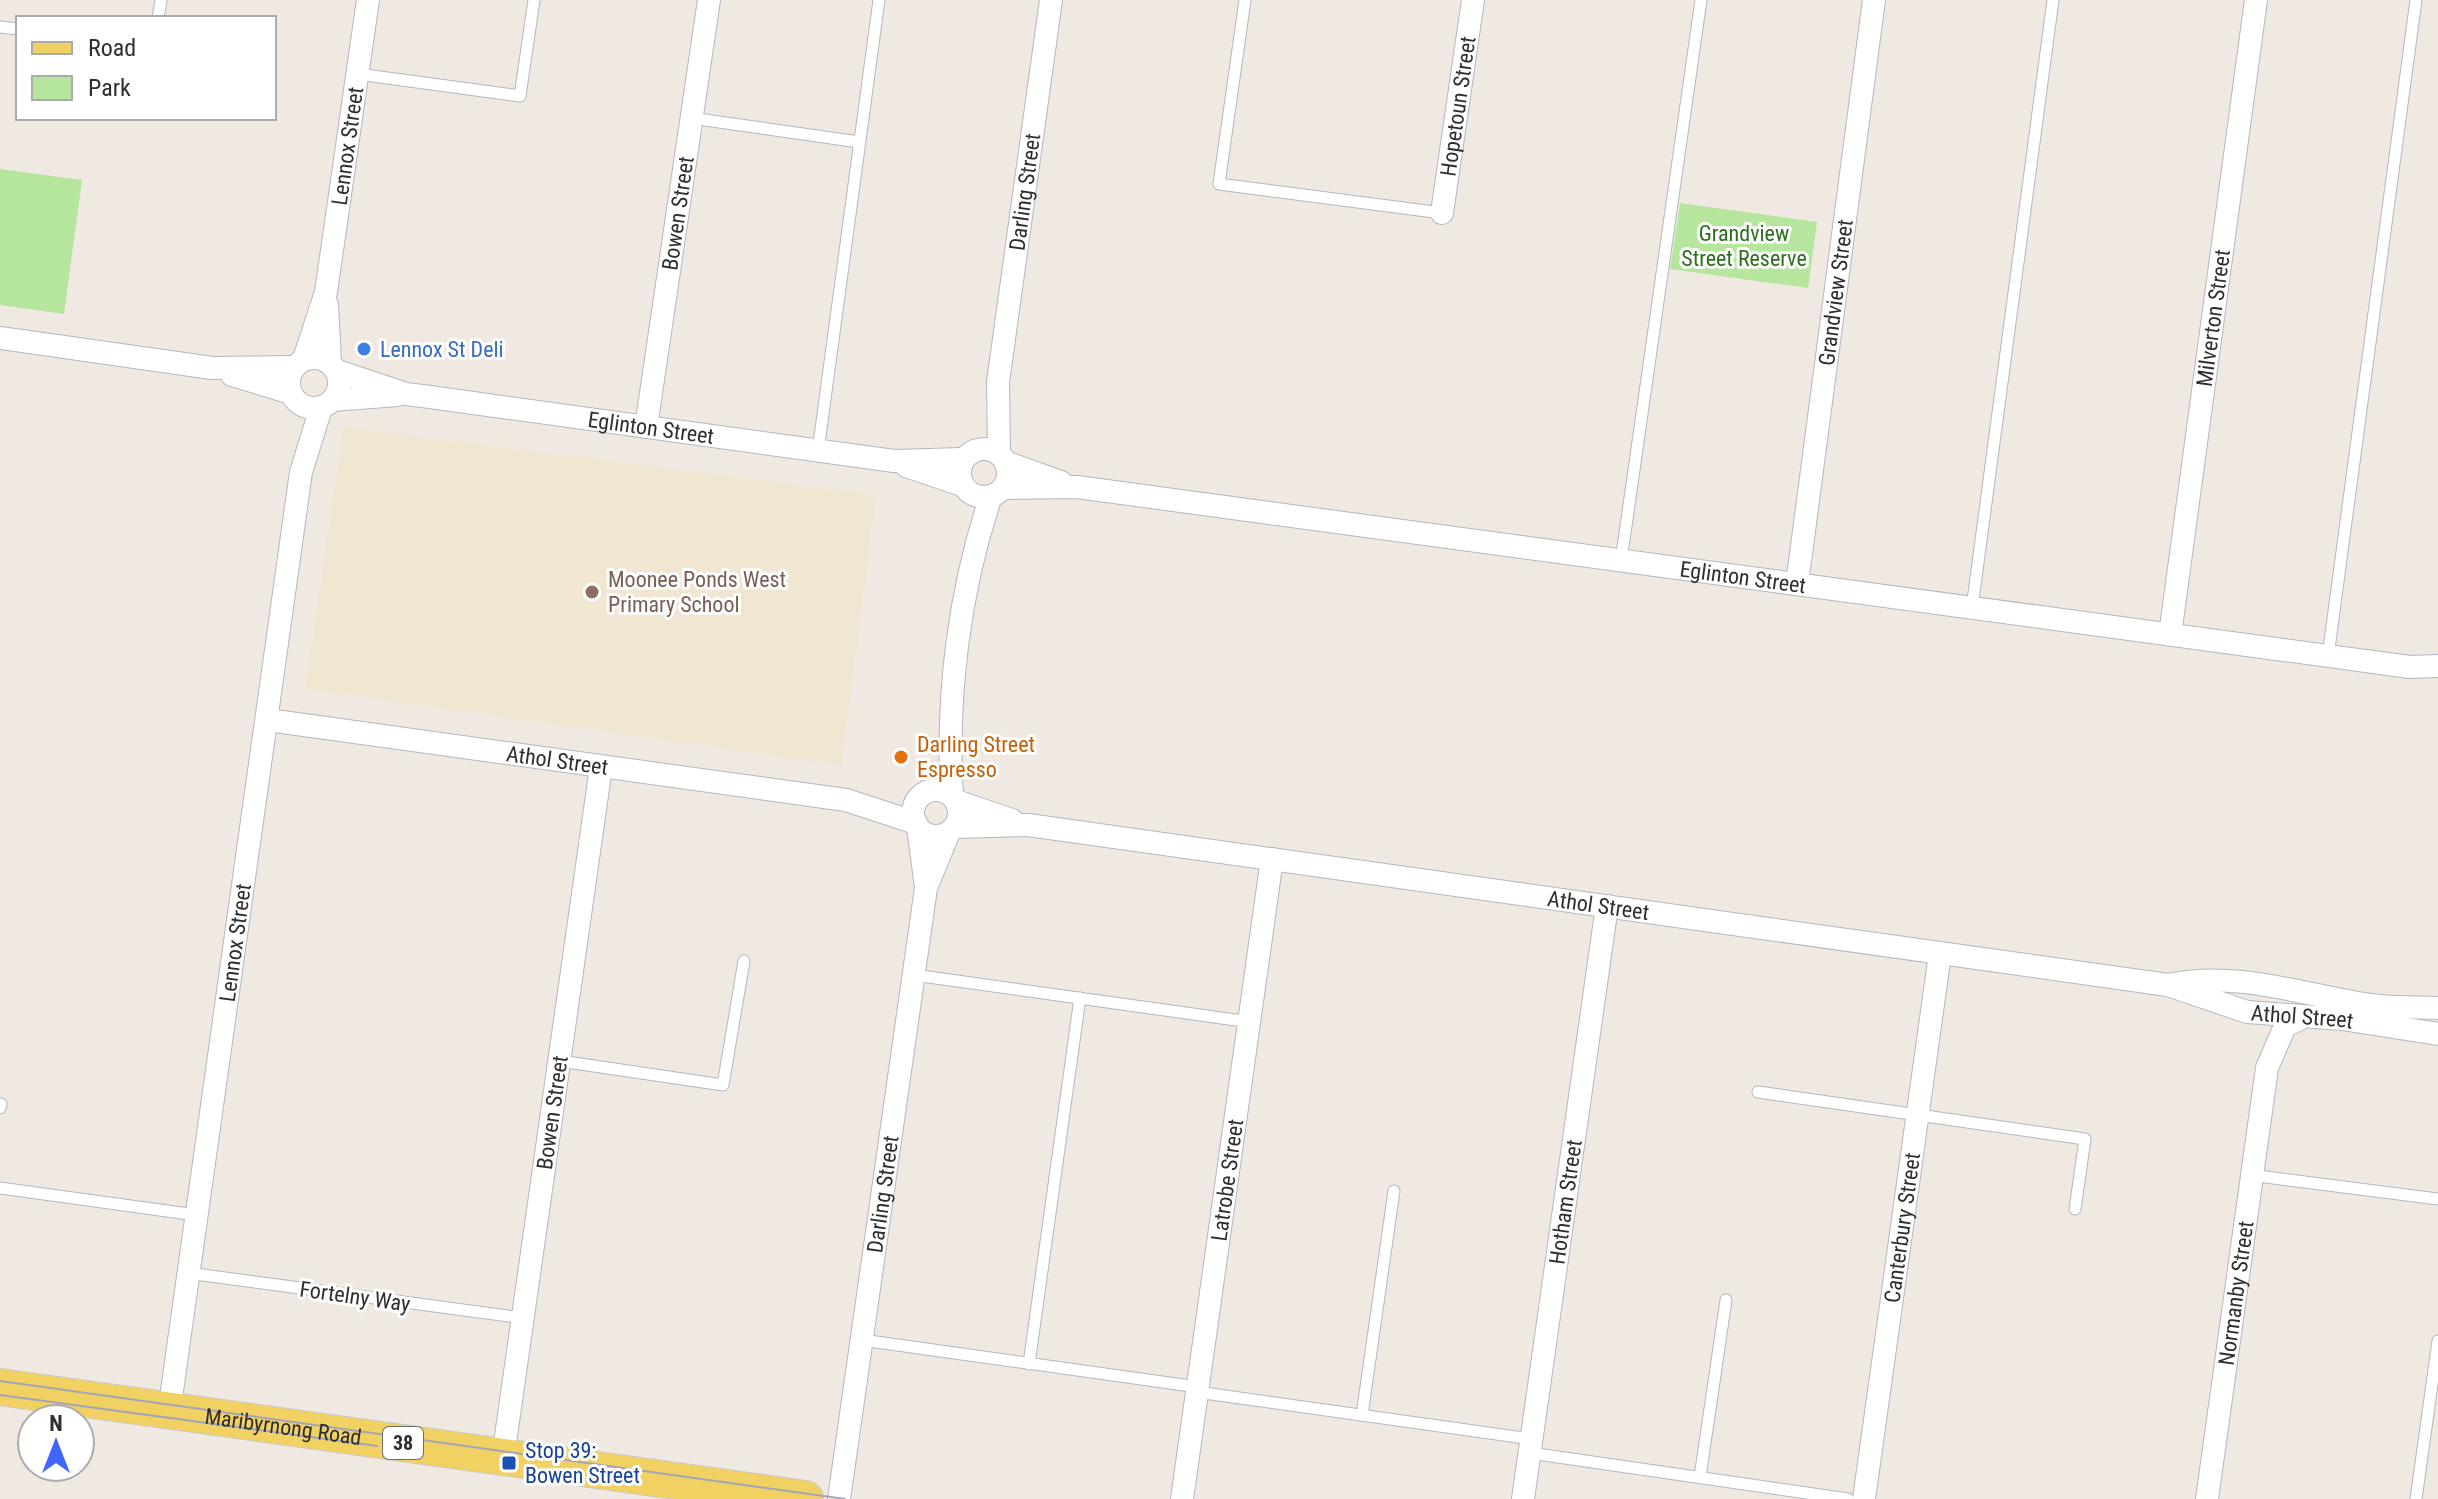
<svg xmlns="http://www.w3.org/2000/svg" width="2438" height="1499" font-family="'Roboto Condensed',sans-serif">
<rect width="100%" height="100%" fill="#efe9e1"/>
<!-- education -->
<path fill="#f0e6d1" d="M 344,427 L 876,495 L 841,765 L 305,689 Z"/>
<!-- green -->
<g fill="#b6e59e">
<path d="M 0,169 L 82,180 L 64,314 L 0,305 Z"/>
<path d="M 1680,203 L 1817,222 L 1808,288 L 1670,269 Z"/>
</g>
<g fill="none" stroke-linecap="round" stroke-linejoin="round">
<defs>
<g id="lane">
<path d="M 1245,0 L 1219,184 L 1442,213"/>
<path d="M 158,18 L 161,0"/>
<path d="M 0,27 L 18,29"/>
<path d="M 358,74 L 520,96 L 534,0"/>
<path d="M 691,118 L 859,142"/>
<path d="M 818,451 L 879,0"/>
<path d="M 1621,561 L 1701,0"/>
<path d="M 1972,608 L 2053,0"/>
<path d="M 2328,656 L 2416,0"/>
<path d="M 914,975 L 1250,1022"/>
<path d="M 560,1061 L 723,1085 L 744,961"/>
<path d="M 1758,1092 L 2085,1139 L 2075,1209"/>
<path d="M 0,1108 L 1,1104"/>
<path d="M 2250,1175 L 2438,1199"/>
<path d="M 0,1188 L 196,1215"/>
<path d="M 188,1273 L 523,1318"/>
<path d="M 862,1340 L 1198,1387"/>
<path d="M 1029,1364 L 1080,998"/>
<path d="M 1197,1392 L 1531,1439"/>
<path d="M 1362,1415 L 1394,1191"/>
<path d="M 1530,1453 L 1848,1499"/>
<path d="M 1700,1477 L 1726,1300"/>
<path d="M 2416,1499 L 2438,1341"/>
</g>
<g id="street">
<path id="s1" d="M 1442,213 L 1473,0"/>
<path d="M 327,305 L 330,362"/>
<path d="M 0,338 L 212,368 L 294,367"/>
<circle cx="314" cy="383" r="25"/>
<path id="s2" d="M 304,359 L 326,292 L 368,0"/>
<path id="s3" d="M 337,371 L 406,394 L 430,397 L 894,461 L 963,459"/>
<path d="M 232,375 L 291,393"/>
<path d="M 333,400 L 397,395"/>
<path id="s4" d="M 646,427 L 709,0"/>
<circle cx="984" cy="473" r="24"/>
<path id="s5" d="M 999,454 L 998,382 L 1051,0"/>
<path d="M 1005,462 L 1061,482"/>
<path d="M 906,466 L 962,485"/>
<path id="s6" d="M 1003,488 L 1077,487 L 2410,667 L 2438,666"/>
<path id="s7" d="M 1797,584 L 1874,0"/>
<path id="s8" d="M 2170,635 L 2256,0"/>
<path id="s9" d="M 268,720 L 846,800 L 916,823"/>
<circle cx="936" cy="813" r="23"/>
<path d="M 952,796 C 946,696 959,591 991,496"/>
<path d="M 956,801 L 1012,820"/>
<path d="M 918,827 L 926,887"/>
<path id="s10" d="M 954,827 L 1028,825 L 2168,985 L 2247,1012 L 2342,1019 L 2438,1034"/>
<path d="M 2168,985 C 2231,971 2295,992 2358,1003 C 2384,1008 2411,1007 2438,1008"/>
<path id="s11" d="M 169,1412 L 301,472 L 321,408"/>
<path id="s12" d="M 503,1457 L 601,767"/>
<path id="s13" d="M 839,1499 L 926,888 L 949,832"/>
<path id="s14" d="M 1182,1499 L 1272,859"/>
<path id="s15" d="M 1523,1499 L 1607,906"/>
<path id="s16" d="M 1864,1499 L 1940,954"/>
<path id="s17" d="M 2207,1499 L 2267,1068 L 2285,1026 L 2300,1019"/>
</g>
<g id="primary">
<path id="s18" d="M 0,1387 L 805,1499"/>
</g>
</defs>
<!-- lane casing -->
<use href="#lane" stroke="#b4b7c1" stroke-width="13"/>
<!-- street casing -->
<use href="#street" stroke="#b4b7c1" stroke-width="24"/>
<!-- primary casing -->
<use href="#primary" stroke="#c9c9c9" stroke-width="38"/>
<!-- lane -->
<use href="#lane" stroke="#fff" stroke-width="11"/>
<!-- street -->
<use href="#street" stroke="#fff" stroke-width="22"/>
<!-- primary -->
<use href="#primary" stroke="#f2d163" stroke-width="36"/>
<!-- tram -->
<g stroke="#a3a6b8" stroke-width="2">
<path d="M 0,1381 L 845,1499"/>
<path d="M 0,1395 L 377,1446"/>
</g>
</g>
<!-- markers -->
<circle fill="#3f7fe0" stroke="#fff" stroke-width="3" cx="364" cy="349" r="8"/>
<circle fill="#8d6e63" stroke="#fff" stroke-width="3" cx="592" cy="592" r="8"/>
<circle fill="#e8710a" stroke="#fff" stroke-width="3" cx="901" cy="757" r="8"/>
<rect fill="#1a4fb4" stroke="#fff" stroke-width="3" x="501" y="1455" width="16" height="16" rx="4"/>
<g text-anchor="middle" stroke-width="6" stroke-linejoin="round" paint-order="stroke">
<!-- shield labels -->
<rect fill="#fff" stroke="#6d6d6d" stroke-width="2" x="383" y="1427" width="40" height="32" rx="6"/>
<g font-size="20" font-weight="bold" fill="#2e2e2e">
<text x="403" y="1450">38</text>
</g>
<!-- street labels -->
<g font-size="22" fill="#2e2e2e" stroke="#fff">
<text dy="8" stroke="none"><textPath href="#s1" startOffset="108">Hopetoun Street</textPath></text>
<text dy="8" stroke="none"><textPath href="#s2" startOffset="218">Lennox Street</textPath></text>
<text dy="8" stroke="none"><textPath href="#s5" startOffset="264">Darling Street</textPath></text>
<text dy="8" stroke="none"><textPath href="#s4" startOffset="216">Bowen Street</textPath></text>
<text dy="8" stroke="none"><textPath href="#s7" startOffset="294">Grandview Street</textPath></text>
<text dy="8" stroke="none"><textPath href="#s8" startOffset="320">Milverton Street</textPath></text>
<text dy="8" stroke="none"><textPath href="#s3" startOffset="320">Eglinton Street</textPath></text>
<text dy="8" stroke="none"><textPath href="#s6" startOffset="746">Eglinton Street</textPath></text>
<text dy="8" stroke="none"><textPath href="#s9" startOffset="292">Athol Street</textPath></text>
<text dy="8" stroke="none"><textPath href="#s10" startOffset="650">Athol Street</textPath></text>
<text dy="8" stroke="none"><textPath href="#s11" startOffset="474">Lennox Street</textPath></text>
<text dy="8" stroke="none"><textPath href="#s10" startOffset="1364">Athol Street</textPath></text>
<text dy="8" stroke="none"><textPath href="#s12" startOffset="348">Bowen Street</textPath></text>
<text dy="8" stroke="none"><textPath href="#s14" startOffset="322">Latrobe Street</textPath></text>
<text dy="8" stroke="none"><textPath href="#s13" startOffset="308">Darling Street</textPath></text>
<text dy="8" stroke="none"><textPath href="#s15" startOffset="300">Hotham Street</textPath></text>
<text dy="8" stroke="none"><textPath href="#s16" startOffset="274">Canterbury Street</textPath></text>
<text dy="8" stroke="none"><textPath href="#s17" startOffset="208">Normanby Street</textPath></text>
<text transform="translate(355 1296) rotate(8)" y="8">Fortelny Way</text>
<text dy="8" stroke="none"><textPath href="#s18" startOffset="286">Maribyrnong Road</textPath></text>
</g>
<!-- park labels -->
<g font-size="22" fill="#2c6e1b" stroke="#fff">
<text x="1744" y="241">Grandview<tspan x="1744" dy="25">Street Reserve</tspan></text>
</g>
<!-- shop labels -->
<g font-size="22" fill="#366cbe" stroke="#fff" text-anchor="start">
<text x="380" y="357">Lennox St Deli</text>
</g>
<!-- education labels -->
<g font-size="22" fill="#785e54" stroke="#fff" text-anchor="start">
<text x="608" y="587">Moonee Ponds West<tspan x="608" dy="25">Primary School</tspan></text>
</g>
<!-- food labels -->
<g font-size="22" fill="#c56008" stroke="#fff" text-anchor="start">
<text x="917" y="752">Darling Street<tspan x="917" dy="25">Espresso</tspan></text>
</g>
<!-- transit labels -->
<g font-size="22" fill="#164399" stroke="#fff" text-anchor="start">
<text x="525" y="1458">Stop 39:<tspan x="525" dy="25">Bowen Street</tspan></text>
</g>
</g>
<!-- legend -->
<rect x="16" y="16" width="260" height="104" fill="#ffffff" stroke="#ababab" stroke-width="2"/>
<rect x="32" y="42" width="40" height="12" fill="#f2d163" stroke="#ababab" stroke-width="2"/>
<text x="88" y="56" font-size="24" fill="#2e2e2e">Road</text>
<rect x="32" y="76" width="40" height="24" fill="#b6e59e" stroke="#ababab" stroke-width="2"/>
<text x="88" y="96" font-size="24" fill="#2e2e2e">Park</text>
<!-- north arrow -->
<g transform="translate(56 1443)"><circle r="38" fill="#ffffff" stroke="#ababab" stroke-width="2"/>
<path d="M0-6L14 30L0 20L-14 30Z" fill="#4264fb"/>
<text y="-12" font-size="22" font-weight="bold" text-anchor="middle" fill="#2e2e2e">N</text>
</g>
</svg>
